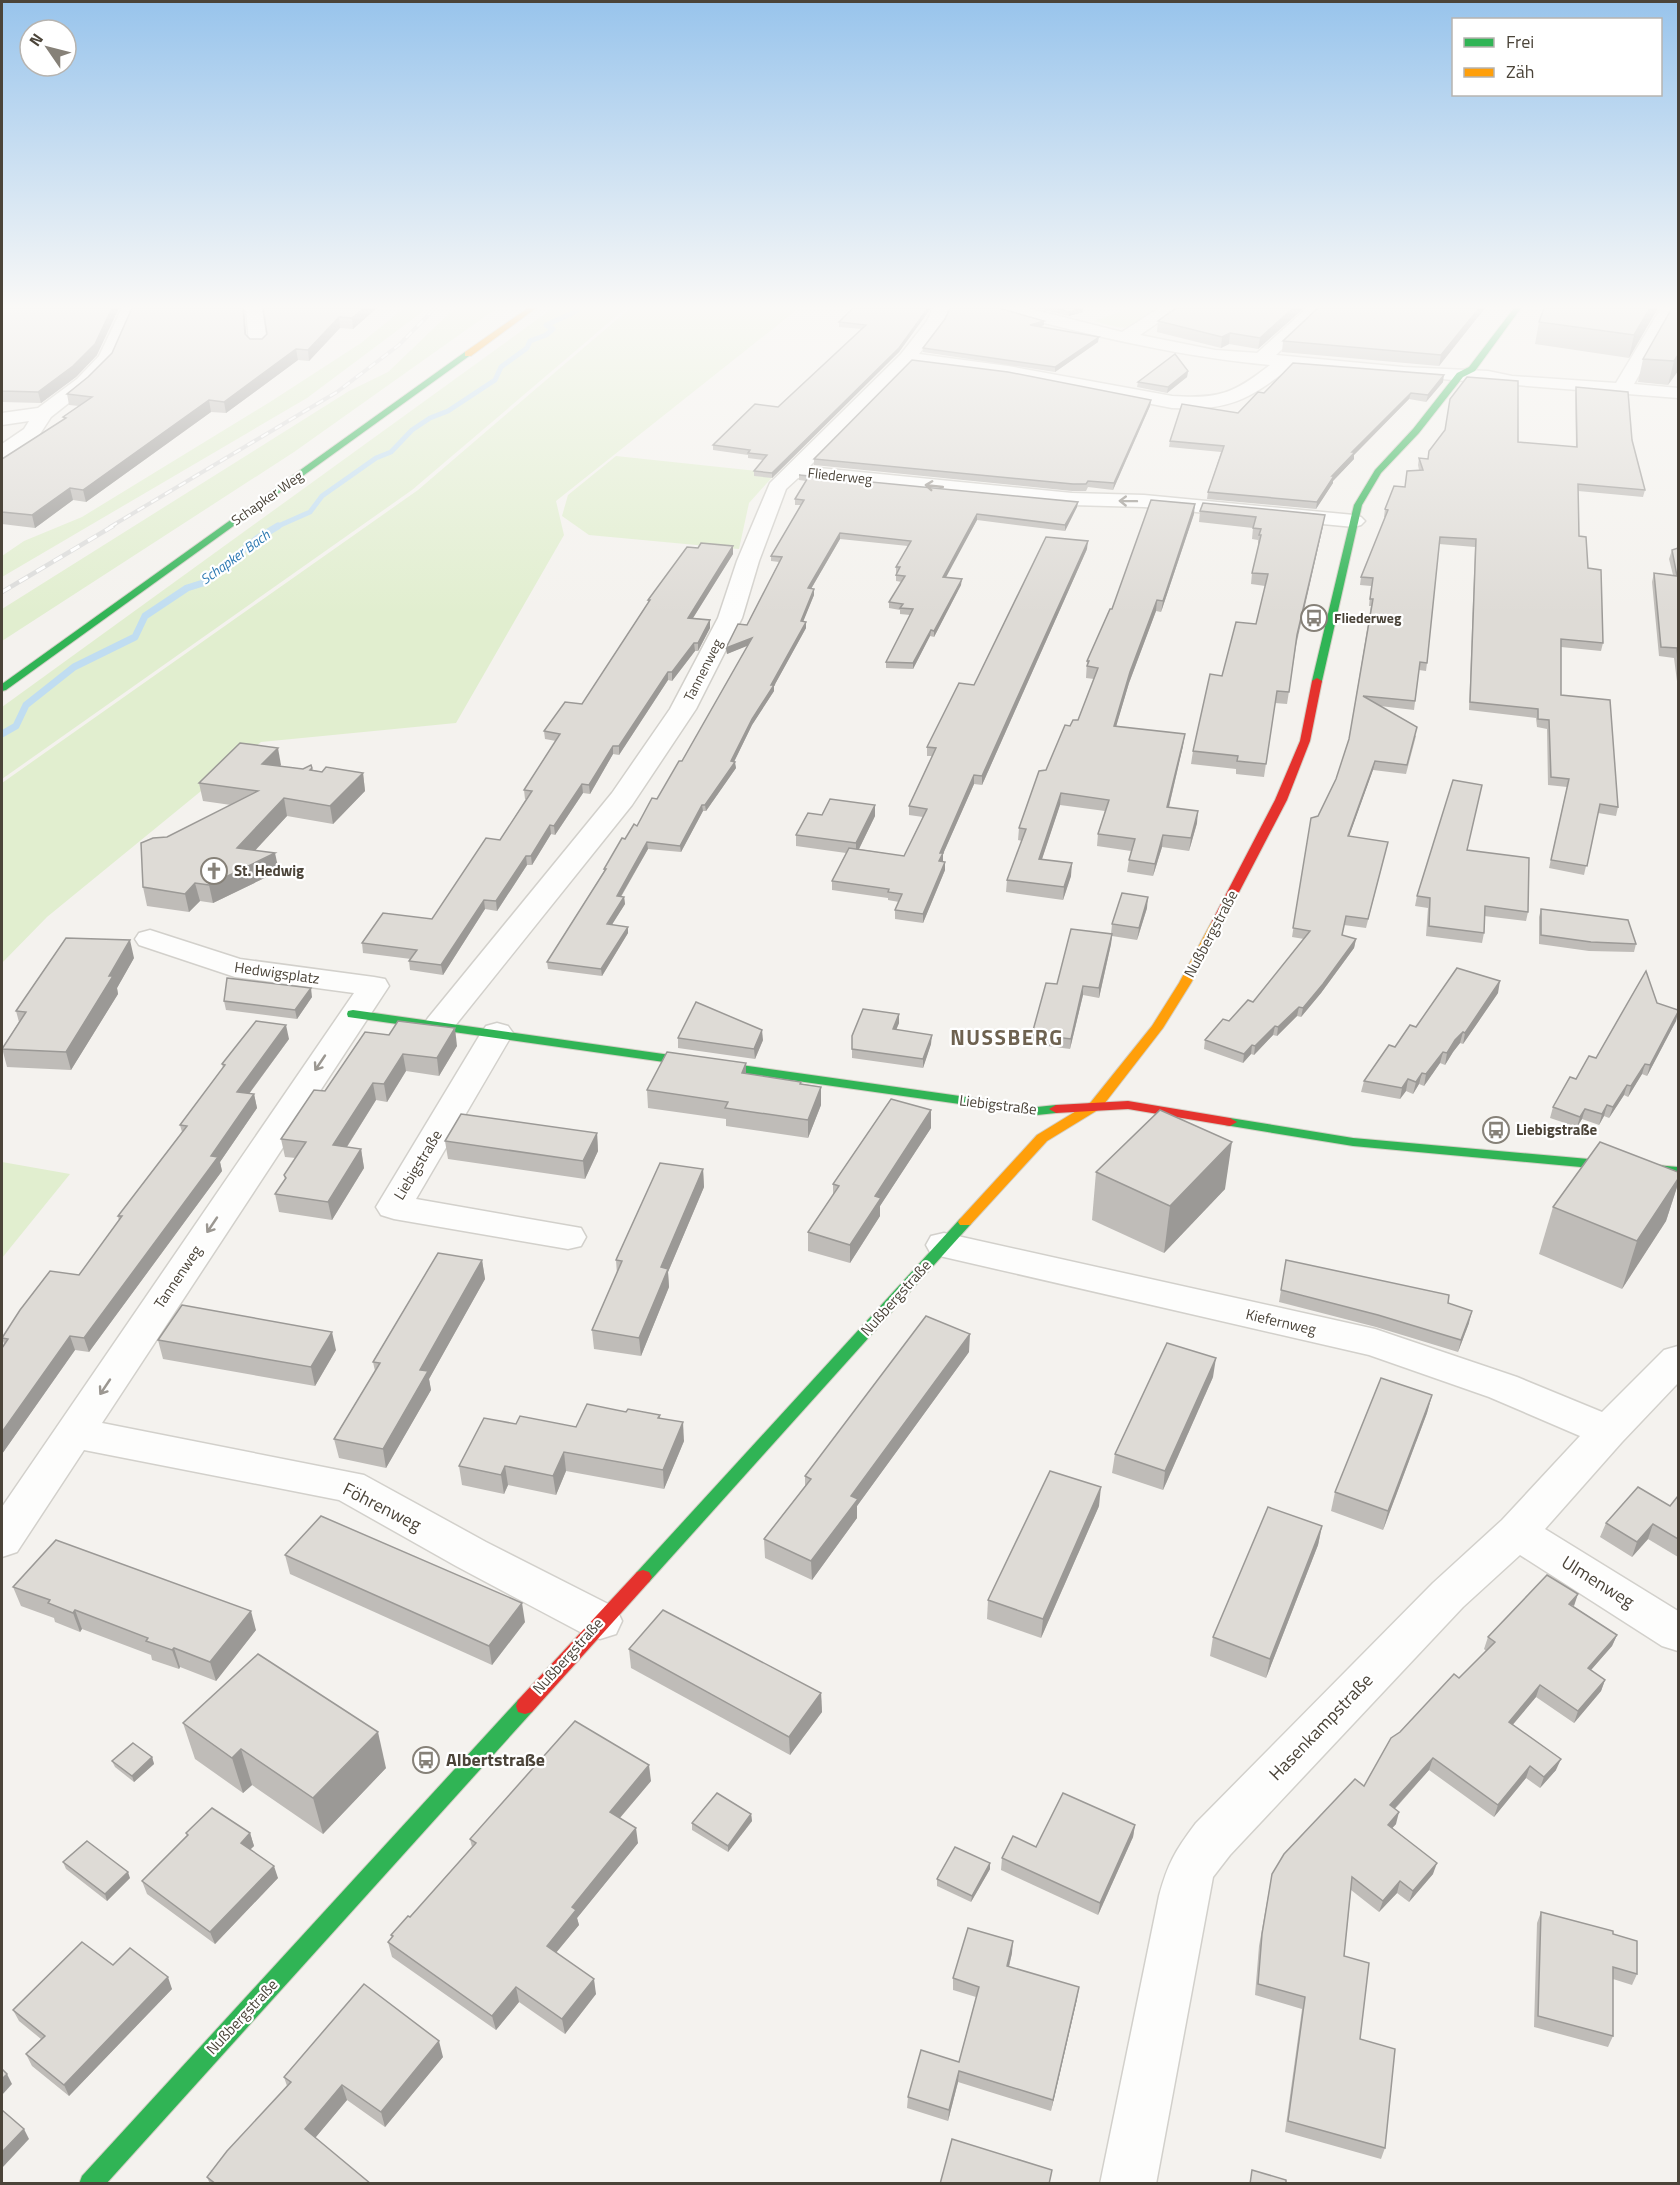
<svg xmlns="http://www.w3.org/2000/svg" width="1680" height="2185" font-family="'Titillium Web',sans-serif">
<rect width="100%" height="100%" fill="#f4f2ee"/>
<!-- green -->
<g fill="#e1eecf">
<path d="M 404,308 L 424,308 L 422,312 L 307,398 L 2,577 L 2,556 L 24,541 L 82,517 L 270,402 L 361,343 Z"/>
<path d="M 455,308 L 497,308 L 294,452 L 2,641 L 2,609 L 349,391 L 388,372 Z"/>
<path d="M 553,308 L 626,308 L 412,490 L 2,779 L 2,707 Z"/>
<path d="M 630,308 L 799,308 L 556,501 L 564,535 L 456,723 L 261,742 L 47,917 L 2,963 L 2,783 L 418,490 Z"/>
<path d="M 1130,308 L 1159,308 C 1127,330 1132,332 1094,321 Z"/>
<path d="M 616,456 L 776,473 L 749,503 L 739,549 L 589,535 L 562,516 L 568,495 Z"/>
<path d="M 2,1162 L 70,1174 L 2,1258 Z"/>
</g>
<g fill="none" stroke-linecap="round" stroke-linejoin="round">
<!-- stream-far1 -->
<path stroke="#c0ddf1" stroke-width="5" d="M 276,527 L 310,512 L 322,496 L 376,458 L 391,452 L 412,430 L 430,418 L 448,411 L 495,380 L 501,367 L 527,348 L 530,341 L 546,335 L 553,329 L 546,325 L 577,311 L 574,308"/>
<!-- stream -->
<path stroke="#c0ddf1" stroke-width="7" d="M 2,734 L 16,726 L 26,705 L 74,667 L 135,637 L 145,616 L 187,588 L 203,583 L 258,538 L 278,526"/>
<defs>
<g id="street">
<path d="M 122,308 L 138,308 L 113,362 L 89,387 L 51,417 L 38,437 L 9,456 L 2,458 L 2,444 L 24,429 L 29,421 L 2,425 L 2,413 L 38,408 L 77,379 L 99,356 Z"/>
<path d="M 246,308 L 262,308 L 267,343 L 264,347 L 252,347 L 249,343 Z"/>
<path d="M 933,308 L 950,308 L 943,322 L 919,354 L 1008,366 L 1172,396 C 1219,399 1233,394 1270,365 C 1179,357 1090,335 1001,312 L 999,308 L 1027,308 L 1122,332 L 1159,308 L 1179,308 L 1140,335 L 1215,350 L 1257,353 L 1307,308 L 1325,308 L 1276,355 L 1403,367 L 1488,371 L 1512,376 L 1616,383 L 1661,308 L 1677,308 L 1634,384 L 1678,388 L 1678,398 L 1291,367 C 1247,401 1228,411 1172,408 L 1008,376 L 911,364 L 809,467 L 1072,493 L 1144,495 L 1354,515 L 1361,517 L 1365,521 L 1361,525 L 1354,527 L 1144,507 L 1072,505 L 798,478 L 786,489 L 759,561 L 742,618 L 696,709 L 632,805 L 450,1032 L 439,1034 L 428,1032 L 423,1025 L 428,1018 L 612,793 L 670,709 L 718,618 L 737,561 L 770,483 L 901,354 L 927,321 Z"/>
<path d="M 150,930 L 240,959 L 374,977 L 385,979 L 389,986 L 102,1423 L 364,1475 L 486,1542 L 616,1608 L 622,1621 L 616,1634 L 600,1639 L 584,1634 L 456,1566 L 339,1500 L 84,1450 L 17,1552 L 2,1557 L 2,1507 L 354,993 L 235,977 L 139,945 L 135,939 L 139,933 Z"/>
<path d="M 497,1023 L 508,1026 L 513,1033 L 416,1199 L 581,1228 L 586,1237 L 581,1246 L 568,1249 L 394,1219 L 381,1215 L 376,1207 L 481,1033 L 486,1026 Z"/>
<path d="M 944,1233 L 1375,1329 L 1517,1377 L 1602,1412 L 1664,1350 L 1678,1346 L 1678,1383 L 1622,1442 L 1545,1529 L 1678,1611 L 1678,1651 L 1662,1646 L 1520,1555 L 1463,1607 L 1230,1855 L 1213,1877 L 1156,2184 L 1100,2184 L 1159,1896 C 1168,1863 1175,1851 1196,1823 L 1433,1583 L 1502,1520 L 1580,1436 L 1489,1397 L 1369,1355 L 931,1254 L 926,1245 L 931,1236 Z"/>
</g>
<g id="fast">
<path d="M 1514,308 L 1521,308 L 1475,371 L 1463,377 L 1419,433 L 1381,473 L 1362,505 L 1322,681 L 1321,683 L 1313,683 L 1312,681 L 1354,505 L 1375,470 L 1413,429 L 1457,373 L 1469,367 Z"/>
<path d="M 465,352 L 472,354 L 6,690 L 2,691 L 2,684 Z"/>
<path d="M 353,1010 L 1037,1107 L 1056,1105 L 1063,1109 L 1056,1113 L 1037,1115 L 348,1017 L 347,1014 L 348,1011 Z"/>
<path d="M 1230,1118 L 1353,1138 L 1678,1167 L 1678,1176 L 1353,1146 L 1225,1125 L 1223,1122 Z"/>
<path d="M 965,1217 L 972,1222 L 970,1225 L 649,1582 L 643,1584 L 637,1582 L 634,1577 L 637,1572 L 960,1219 Z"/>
<path d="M 525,1698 L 532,1700 L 534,1706 L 532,1712 L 106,2184 L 79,2184 L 82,2176 L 518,1700 Z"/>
</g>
<g id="slow">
<path d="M 528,308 L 536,308 L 471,356 L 465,356 L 465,352 Z"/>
<path d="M 1217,919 L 1223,923 L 1191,983 L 1163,1028 L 1101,1108 L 1047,1141 L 970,1225 L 960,1225 L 958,1222 L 960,1219 L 1037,1135 L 1091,1102 L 1152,1026 L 1179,983 L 1211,923 Z"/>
</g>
<g id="jam">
<path d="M 1317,678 L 1322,681 L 1310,741 L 1287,800 L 1223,923 L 1217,927 L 1213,926 L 1211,923 L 1275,800 L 1300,741 L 1312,681 Z"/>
<path d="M 1128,1101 L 1230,1118 L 1237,1122 L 1230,1126 L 1128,1109 L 1056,1113 L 1049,1109 L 1056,1105 Z"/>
<path d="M 643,1570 L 649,1572 L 652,1577 L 649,1582 L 532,1712 L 525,1714 L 518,1712 L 516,1706 L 518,1700 L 637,1572 Z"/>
</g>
</defs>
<!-- street casing -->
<use href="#street" stroke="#d2d0cb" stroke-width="3"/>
<!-- fast casing -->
<use href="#fast" stroke="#d3cfc5" stroke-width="2"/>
<!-- slow casing -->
<use href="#slow" stroke="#d3cfc5" stroke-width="2"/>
<!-- jam casing -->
<use href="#jam" stroke="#d3cfc5" stroke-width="2"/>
<!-- street -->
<use href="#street" fill="#fdfdfc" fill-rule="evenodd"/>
<!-- fast -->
<use href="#fast" fill="#30b455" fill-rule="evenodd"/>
<!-- slow -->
<use href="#slow" fill="#ff9f0a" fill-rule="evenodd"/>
<!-- jam -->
<use href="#jam" fill="#e5322d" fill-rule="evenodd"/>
<defs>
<path id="rail-far1" d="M 110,527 L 337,392 L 399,345 L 435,308"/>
<path id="rail" d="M 2,592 L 113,526"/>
</defs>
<!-- rail-far1 casing -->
<use href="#rail-far1" stroke="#dbdbda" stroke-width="4"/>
<!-- rail casing -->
<use href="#rail" stroke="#dbdbda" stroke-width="4.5"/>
<!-- rail-far1 -->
<use href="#rail-far1" stroke="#fff" stroke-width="2" stroke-dasharray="8" stroke-linecap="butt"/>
<!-- rail -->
<use href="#rail" stroke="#fff" stroke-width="3" stroke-dasharray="10" stroke-linecap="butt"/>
</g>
<!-- wall -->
<g fill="#bfbcb8">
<path d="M 2,308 L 97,355 L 76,377 L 41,403 L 2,402 Z"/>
<path d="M 263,308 L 377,308 L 353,329 L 340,328 L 309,361 L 298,360 L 226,413 L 211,412 L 86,502 L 73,500 L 35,528 L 2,524 L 2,459 L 64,419 L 63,417 L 79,406 L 69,405 L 67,394 L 246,335 L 250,339 L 262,339 L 267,334 Z"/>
<path d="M 853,308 L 931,308 L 899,352 L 772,478 L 754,476 L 754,471 L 763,460 L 748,458 L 748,455 L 713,450 L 713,445 L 778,407 L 862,329 L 839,327 L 839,322 Z"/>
<path d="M 1037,308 L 1083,308 L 1083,312 L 1069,316 Z"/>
<path d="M 1176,308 L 1304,308 L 1258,349 L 1229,344 L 1221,348 L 1157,332 L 1158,321 Z"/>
<path d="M 1318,308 L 1485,308 L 1439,366 L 1282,352 L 1283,341 Z"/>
<path d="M 1658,308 L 1629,358 L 1535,344 L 1539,322 Z"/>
<path d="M 1678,308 L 1678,371 L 1668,385 L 1638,382 L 1643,359 Z"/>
<path d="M 945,319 L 1044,321 L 1044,325 L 1039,327 L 1098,342 L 1055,372 L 923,352 L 923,348 Z"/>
<path d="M 1188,371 L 1187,377 L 1167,393 L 1137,387 L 1138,382 Z"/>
<path d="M 1443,382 L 1426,402 L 1409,399 L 1354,455 L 1354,459 L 1333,481 L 1333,483 L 1316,509 L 1207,499 L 1208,492 L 1221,452 L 1169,447 L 1170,441 L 1238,413 L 1264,393 Z"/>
<path d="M 1576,387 L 1632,440 L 1645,490 L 1643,497 L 1578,491 L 1579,536 L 1588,568 L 1603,643 L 1601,651 L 1561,647 L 1561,695 L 1618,807 L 1616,816 L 1598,813 L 1584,875 L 1549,868 L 1567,787 L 1548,785 L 1547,729 L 1537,727 L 1536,718 L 1469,710 L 1475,547 L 1439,544 L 1427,663 L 1426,671 L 1419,670 L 1414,710 L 1380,706 L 1416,736 L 1406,774 L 1373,770 L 1349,836 L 1386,850 L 1366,928 L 1344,925 L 1342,935 L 1356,939 L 1354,948 L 1321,993 L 1301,1017 L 1297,1016 L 1277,1036 L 1273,1035 L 1254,1055 L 1251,1054 L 1243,1063 L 1204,1049 L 1205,1040 L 1253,1002 L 1304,939 L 1292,937 L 1311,818 L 1318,816 L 1336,779 L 1349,739 L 1371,606 L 1369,606 L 1371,586 L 1360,585 L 1361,577 L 1386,517 L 1384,517 L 1385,509 L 1405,487 L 1407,471 L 1419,470 L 1418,465 L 1419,458 L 1428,459 L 1429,451 L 1518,442 L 1576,447 L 1575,394 Z"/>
<path d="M 1151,400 L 1150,406 L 1113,490 L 1088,487 L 1086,491 L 1072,491 L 814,465 L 814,459 Z"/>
<path d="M 799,475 L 1077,507 L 1065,531 L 977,520 L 945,577 L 961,585 L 934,637 L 930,636 L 913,669 L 886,668 L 886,662 L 910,615 L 900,614 L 900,610 L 889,608 L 889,602 L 902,582 L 896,581 L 896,575 L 897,573 L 896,573 L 896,567 L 908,546 L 840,539 L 811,589 L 814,595 L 803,621 L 806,628 L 774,686 L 774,691 L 752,725 L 734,762 L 736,768 L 706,811 L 703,811 L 681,852 L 648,849 L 621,897 L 624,897 L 625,904 L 612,924 L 628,933 L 602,976 L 548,969 L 547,962 L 604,871 L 604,869 L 625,839 L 637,826 L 657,799 L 682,761 L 748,645 L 727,654 L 726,648 L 747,625 L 779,562 L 771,561 L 771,556 L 801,505 L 795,505 L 795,499 L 806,481 L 799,480 Z"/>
<path d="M 1203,503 L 1323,526 L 1296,646 L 1287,704 L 1275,703 L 1264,777 L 1236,774 L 1236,769 L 1191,764 L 1193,751 L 1222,676 L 1256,624 L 1265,586 L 1251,584 L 1252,573 L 1259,547 L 1258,546 L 1258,540 L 1252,539 L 1253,528 L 1199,522 L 1200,511 Z"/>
<path d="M 1194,514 L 1161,612 L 1156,611 L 1129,683 L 1116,726 L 1183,746 L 1169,807 L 1197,823 L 1189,851 L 1162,847 L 1153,876 L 1127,872 L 1129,860 L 1131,851 L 1097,846 L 1098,834 L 1105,811 L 1060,805 L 1042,859 L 1071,876 L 1063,900 L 1006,892 L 1007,880 L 1022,841 L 1018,840 L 1019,828 L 1046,770 L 1070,726 L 1078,720 L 1094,679 L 1086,678 L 1087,661 L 1112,609 Z"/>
<path d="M 733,546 L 733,554 L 693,618 L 710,620 L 710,628 L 698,651 L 695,651 L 672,681 L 668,680 L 619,755 L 613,754 L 590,794 L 583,793 L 555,835 L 551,834 L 532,865 L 527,865 L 497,911 L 485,909 L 443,975 L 410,970 L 409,961 L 411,959 L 363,953 L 362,943 L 432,919 L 500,840 L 526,799 L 525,799 L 524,790 L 556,741 L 545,739 L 544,731 L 582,704 L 648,603 L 648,600 L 698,548 Z"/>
<path d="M 1678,548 L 1678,689 L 1674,658 L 1659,656 L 1652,582 L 1654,573 L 1673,575 L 1669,559 L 1672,550 Z"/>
<path d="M 1087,549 L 982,785 L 974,784 L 943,854 L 943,861 L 945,870 L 923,923 L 895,919 L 895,910 L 899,902 L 888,900 L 888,898 L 832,890 L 832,881 L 846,853 L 796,846 L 796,835 L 822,815 L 875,805 L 875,816 L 859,849 L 904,856 L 923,817 L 909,815 L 909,806 L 932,756 L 927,756 L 927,747 L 974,685 Z"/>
<path d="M 281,765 L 280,766 L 303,769 L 312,768 L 313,770 L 322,772 L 363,773 L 365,791 L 333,824 L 287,816 L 255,850 L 279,871 L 213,903 L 200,901 L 189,912 L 147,906 L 143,887 L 167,837 L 231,805 L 203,801 L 199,783 Z"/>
<path d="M 1467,850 L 1528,912 L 1526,921 L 1484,916 L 1484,933 L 1482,943 L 1426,936 L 1428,908 L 1415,906 L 1417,896 Z"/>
<path d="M 1147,908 L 1137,940 L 1112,936 L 1111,944 L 1099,998 L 1083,995 L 1070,1049 L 1032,1044 L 1032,1034 L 1057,984 L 1111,934 L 1112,924 Z"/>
<path d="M 1541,909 L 1636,944 L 1634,952 L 1589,951 L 1539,944 L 1539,917 Z"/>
<path d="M 134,958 L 117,988 L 118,994 L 71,1070 L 7,1067 L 2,1048 L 19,1022 L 16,1011 Z"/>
<path d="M 1498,993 L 1463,1044 L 1460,1043 L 1453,1052 L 1445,1065 L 1440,1063 L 1424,1086 L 1419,1084 L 1413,1094 L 1406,1091 L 1400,1099 L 1361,1092 L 1364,1081 L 1395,1047 L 1416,1027 Z"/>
<path d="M 312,997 L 297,1019 L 226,1010 L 224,1001 Z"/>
<path d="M 1657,1003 L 1678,1010 L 1676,1021 L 1647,1076 L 1642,1074 L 1628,1097 L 1624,1095 L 1609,1118 L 1604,1116 L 1599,1125 L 1582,1119 L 1577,1127 L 1550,1118 L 1553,1107 L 1576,1079 L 1596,1058 Z"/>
<path d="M 899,1014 L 899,1023 L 896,1029 L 931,1044 L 923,1068 L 852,1058 L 852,1036 Z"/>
<path d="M 365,1032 L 457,1046 L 439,1076 L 406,1071 L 387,1102 L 376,1100 L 347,1147 L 361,1149 L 364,1168 L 332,1220 L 279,1212 L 275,1194 L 285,1179 L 284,1175 L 296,1158 L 285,1157 L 281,1139 L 325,1091 Z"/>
<path d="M 678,1038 L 763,1040 L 755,1059 L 678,1048 Z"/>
<path d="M 289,1039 L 249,1094 L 254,1094 L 257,1108 L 220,1162 L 222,1171 L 89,1352 L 75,1350 L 2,1454 L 2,1348 L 4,1344 L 2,1338 L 79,1275 L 119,1221 L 118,1216 L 182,1132 L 180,1125 L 223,1068 L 222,1064 Z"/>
<path d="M 746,1063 L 746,1074 L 821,1087 L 821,1105 L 808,1138 L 726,1126 L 726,1119 L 648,1108 L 647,1090 Z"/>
<path d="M 931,1128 L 880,1206 L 880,1216 L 850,1263 L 808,1251 L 808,1232 L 833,1195 L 833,1184 Z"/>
<path d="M 597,1133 L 598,1151 L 585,1179 L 448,1159 L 445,1141 Z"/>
<path d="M 703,1169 L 704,1187 L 668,1272 L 669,1287 L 641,1356 L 594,1349 L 592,1330 L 617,1274 L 616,1260 Z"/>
<path d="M 1096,1172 L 1225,1189 L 1164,1253 L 1092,1220 Z"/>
<path d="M 1678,1172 L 1678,1184 L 1666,1221 L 1622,1289 L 1539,1254 L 1553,1207 Z"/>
<path d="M 482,1260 L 485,1279 L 429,1379 L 431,1390 L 386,1468 L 339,1458 L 334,1439 L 375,1371 L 373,1362 Z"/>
<path d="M 1286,1260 L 1448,1303 L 1469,1323 L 1458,1352 L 1376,1327 L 1279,1302 Z"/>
<path d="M 158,1340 L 336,1350 L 315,1386 L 163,1359 Z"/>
<path d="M 969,1352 L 857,1506 L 857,1518 L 812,1580 L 765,1558 L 764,1539 L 805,1486 L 805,1476 Z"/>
<path d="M 1213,1377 L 1163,1490 L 1112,1473 L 1115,1454 Z"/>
<path d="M 1432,1395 L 1427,1413 L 1383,1530 L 1331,1511 L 1335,1492 Z"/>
<path d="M 626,1412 L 660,1415 L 660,1418 L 684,1441 L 664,1489 L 566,1471 L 556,1495 L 508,1485 L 504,1494 L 462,1485 L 459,1466 L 516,1424 L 576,1427 Z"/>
<path d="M 1678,1496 L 1678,1557 L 1648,1539 L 1632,1557 L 1600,1537 L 1606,1523 L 1670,1506 Z"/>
<path d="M 1099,1506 L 1041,1638 L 987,1619 L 988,1600 Z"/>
<path d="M 1322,1526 L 1318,1545 L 1266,1678 L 1210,1656 L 1213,1637 Z"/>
<path d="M 285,1555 L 525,1622 L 492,1665 L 290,1574 Z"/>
<path d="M 13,1587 L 256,1630 L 216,1681 L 180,1667 L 179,1669 L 152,1660 L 151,1655 L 82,1629 L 80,1632 L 55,1622 L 54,1618 L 21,1606 Z"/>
<path d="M 1573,1606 L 1617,1635 L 1612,1646 L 1591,1670 L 1605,1680 L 1601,1691 L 1574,1723 L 1536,1697 L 1512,1725 L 1556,1770 L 1540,1788 L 1526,1778 L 1494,1817 L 1429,1770 L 1395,1809 L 1396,1824 L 1392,1828 L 1433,1874 L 1409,1902 L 1397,1893 L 1379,1912 L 1351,1890 L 1344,1956 L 1360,2039 L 1385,2148 L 1381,2159 L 1285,2132 L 1302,2009 L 1255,1995 L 1259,1946 L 1272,1874 L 1364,1786 L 1400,1732 L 1459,1678 L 1486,1651 L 1484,1649 L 1488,1637 Z"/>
<path d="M 629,1649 L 821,1693 L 822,1712 L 790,1755 L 631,1668 Z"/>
<path d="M 183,1723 L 386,1768 L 323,1834 L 252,1785 L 243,1793 L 195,1759 Z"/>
<path d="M 152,1757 L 154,1764 L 134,1782 L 115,1767 L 112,1761 Z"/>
<path d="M 651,1781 L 620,1818 L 638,1843 L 577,1918 L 579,1925 L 556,1953 L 596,1994 L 565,2034 L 519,2002 L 496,2030 L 392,1957 L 388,1942 L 392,1938 L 391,1935 L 410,1917 L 472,1847 L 470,1839 Z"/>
<path d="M 751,1814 L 752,1821 L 728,1852 L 692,1830 L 692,1823 Z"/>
<path d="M 1135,1825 L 1133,1837 L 1098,1915 L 1001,1870 L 1002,1858 L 1036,1847 Z"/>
<path d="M 186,1833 L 250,1833 L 254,1846 L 250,1849 L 278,1878 L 215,1944 L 147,1894 L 142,1881 L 187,1835 Z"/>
<path d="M 63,1862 L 130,1878 L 107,1901 L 66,1869 Z"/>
<path d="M 990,1863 L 990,1869 L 971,1902 L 937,1886 L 937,1879 Z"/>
<path d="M 1541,1912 L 1613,1934 L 1637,1974 L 1632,1985 L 1613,1979 L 1613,2036 L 1608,2047 L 1534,2027 L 1537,1923 Z"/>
<path d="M 1012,1953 L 1009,1967 L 1077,1999 L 1051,2111 L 958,2082 L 948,2121 L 907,2108 L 908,2097 L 959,2062 L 976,1997 L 953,1990 L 953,1978 Z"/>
<path d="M 113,1965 L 172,1989 L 69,2096 L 32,2066 L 26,2054 L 41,2039 L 19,2021 L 13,2010 Z"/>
<path d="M 443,2057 L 385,2127 L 347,2100 L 315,2138 L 371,2184 L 210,2184 L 207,2177 L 287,2086 L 284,2077 Z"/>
</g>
<!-- shaded-wall -->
<g fill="#9b9996">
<path d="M 112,308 L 119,308 L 97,355 L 76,377 L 41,403 L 38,392 Z"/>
<path d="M 243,308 L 244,308 L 247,344 L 245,334 Z"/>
<path d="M 364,308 L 377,308 L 353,329 L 352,318 Z"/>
<path d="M 928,308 L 931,308 L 899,352 L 772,478 L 772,473 Z"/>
<path d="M 1080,308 L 1083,308 L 1083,312 L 1069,316 L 1070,312 Z"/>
<path d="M 1293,308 L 1304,308 L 1258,349 L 1260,338 Z"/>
<path d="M 1479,308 L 1485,308 L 1439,366 L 1441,355 Z"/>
<path d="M 1650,308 L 1658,308 L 1629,358 L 1634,335 Z"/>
<path d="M 339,317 L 340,328 L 309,361 L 308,350 Z"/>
<path d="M 1044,321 L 1044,325 L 1030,330 L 1030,325 Z"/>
<path d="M 1230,333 L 1229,344 L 1221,348 L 1222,337 Z"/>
<path d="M 1099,337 L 1098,342 L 1055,372 L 1055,367 Z"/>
<path d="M 296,349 L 298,360 L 226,413 L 224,402 Z"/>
<path d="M 1678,355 L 1678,371 L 1668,385 L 1674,361 Z"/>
<path d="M 1188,371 L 1187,377 L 1167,393 L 1168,387 Z"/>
<path d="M 1444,375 L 1443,382 L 1426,402 L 1428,395 Z"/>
<path d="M 1411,393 L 1409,399 L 1354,455 L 1354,459 L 1333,481 L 1333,483 L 1316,509 L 1317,502 L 1332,476 L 1352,452 Z"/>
<path d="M 209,400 L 211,412 L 86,502 L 83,490 Z"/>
<path d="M 1151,400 L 1150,406 L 1113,490 L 1114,483 Z"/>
<path d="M 70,488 L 73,500 L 35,528 L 32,515 Z"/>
<path d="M 1078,502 L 1077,507 L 1065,531 L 1065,525 Z"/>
<path d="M 1195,504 L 1194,514 L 1161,612 L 1163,601 Z"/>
<path d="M 977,514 L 977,520 L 943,583 L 943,577 Z"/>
<path d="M 1325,515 L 1323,526 L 1295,647 L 1297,635 Z"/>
<path d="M 840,533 L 840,539 L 808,594 L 808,588 Z"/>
<path d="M 1088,541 L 1087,549 L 982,785 L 982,776 Z"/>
<path d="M 733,546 L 733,554 L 688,626 L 688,618 Z"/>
<path d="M 962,579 L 961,585 L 934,637 L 934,631 Z"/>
<path d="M 814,589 L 814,595 L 801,627 L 801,621 Z"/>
<path d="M 1157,600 L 1156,611 L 1129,683 L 1113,737 L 1114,726 L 1130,672 Z"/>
<path d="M 710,620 L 710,628 L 698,651 L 698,643 Z"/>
<path d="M 806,622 L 806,628 L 774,686 L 774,691 L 752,725 L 731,768 L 731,761 L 752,719 Z"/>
<path d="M 931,630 L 930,636 L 913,669 L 913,663 Z"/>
<path d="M 752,638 L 752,644 L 727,654 L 726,648 Z"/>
<path d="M 694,643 L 695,651 L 672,681 L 672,672 Z"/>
<path d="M 668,672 L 668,680 L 619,755 L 619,746 Z"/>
<path d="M 1185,734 L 1183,746 L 1166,819 L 1167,807 Z"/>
<path d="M 613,746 L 613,754 L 590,794 L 589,785 Z"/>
<path d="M 278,748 L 281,765 L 265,782 L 262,764 Z"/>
<path d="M 1375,761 L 1373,770 L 1346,845 L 1348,836 Z"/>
<path d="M 735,762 L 736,768 L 706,811 L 705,805 Z"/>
<path d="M 363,773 L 365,791 L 333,824 L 330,806 Z"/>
<path d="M 974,775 L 974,784 L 943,854 L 943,862 L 939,870 L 940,853 Z"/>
<path d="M 582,784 L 583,793 L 555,835 L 554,826 Z"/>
<path d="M 1061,793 L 1060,805 L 1038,871 L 1039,859 Z"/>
<path d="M 284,798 L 287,816 L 241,866 L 237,848 Z"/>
<path d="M 702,805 L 703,811 L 681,852 L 680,846 Z"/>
<path d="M 875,805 L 875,816 L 856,855 L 856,843 Z"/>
<path d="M 1198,811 L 1197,823 L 1189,851 L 1191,838 Z"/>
<path d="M 550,825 L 551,834 L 532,865 L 531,856 Z"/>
<path d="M 1163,835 L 1162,847 L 1153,876 L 1155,864 Z"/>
<path d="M 647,842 L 648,849 L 617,903 L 617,896 Z"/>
<path d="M 275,853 L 279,871 L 213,903 L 209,885 Z"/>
<path d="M 526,856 L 527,865 L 497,911 L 496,901 Z"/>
<path d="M 945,862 L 945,870 L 923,923 L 923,914 Z"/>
<path d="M 1072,863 L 1071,876 L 1063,900 L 1064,887 Z"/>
<path d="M 195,883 L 200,901 L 189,912 L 185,894 Z"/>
<path d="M 624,897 L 625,904 L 608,931 L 607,924 Z"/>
<path d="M 1148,897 L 1147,908 L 1137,940 L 1139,928 Z"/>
<path d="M 484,900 L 485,909 L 443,975 L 441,965 Z"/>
<path d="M 628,927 L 628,933 L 602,976 L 601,969 Z"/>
<path d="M 1112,934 L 1111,944 L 1099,998 L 1099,988 Z"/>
<path d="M 1356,939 L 1354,948 L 1321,993 L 1301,1017 L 1303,1008 Z"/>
<path d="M 130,940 L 134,958 L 117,988 L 118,994 L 71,1070 L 66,1052 Z"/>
<path d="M 1500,981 L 1498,993 L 1463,1044 L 1465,1033 Z"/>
<path d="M 1083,986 L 1083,995 L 1070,1049 L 1071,1039 Z"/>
<path d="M 311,988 L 312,997 L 297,1019 L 295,1010 Z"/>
<path d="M 1299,1007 L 1297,1016 L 1277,1036 L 1278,1027 Z"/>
<path d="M 1678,1012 L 1676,1021 L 1647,1076 L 1650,1065 Z"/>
<path d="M 899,1014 L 899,1023 L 893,1038 L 893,1029 Z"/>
<path d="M 286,1025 L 289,1039 L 240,1106 L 237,1092 Z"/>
<path d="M 1275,1026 L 1273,1035 L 1254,1055 L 1255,1046 Z"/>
<path d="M 455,1028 L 457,1046 L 439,1076 L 437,1058 Z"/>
<path d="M 762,1030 L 763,1040 L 755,1059 L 754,1049 Z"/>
<path d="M 1463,1032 L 1460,1043 L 1453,1052 L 1445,1065 L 1447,1053 L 1455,1040 Z"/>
<path d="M 932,1035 L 931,1044 L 923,1068 L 923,1059 Z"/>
<path d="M 1252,1045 L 1251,1054 L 1243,1063 L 1244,1054 Z"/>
<path d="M 1443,1052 L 1440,1063 L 1424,1086 L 1426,1074 Z"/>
<path d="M 403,1054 L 406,1071 L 387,1102 L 384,1084 Z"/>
<path d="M 746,1063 L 746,1081 L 742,1073 Z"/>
<path d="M 1645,1064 L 1642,1074 L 1628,1097 L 1631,1086 Z"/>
<path d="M 1422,1073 L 1419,1084 L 1413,1094 L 1416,1082 Z"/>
<path d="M 1408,1079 L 1406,1091 L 1400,1099 L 1402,1088 Z"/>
<path d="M 373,1083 L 376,1100 L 336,1164 L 333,1145 Z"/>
<path d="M 1627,1085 L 1624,1095 L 1609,1118 L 1613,1107 Z"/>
<path d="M 821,1087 L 821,1105 L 808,1138 L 808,1120 Z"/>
<path d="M 254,1094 L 257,1108 L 220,1162 L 222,1171 L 89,1352 L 84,1338 L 211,1156 Z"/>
<path d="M 1607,1105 L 1604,1116 L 1599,1125 L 1602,1114 Z"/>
<path d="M 1585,1109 L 1582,1119 L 1577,1127 L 1580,1117 Z"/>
<path d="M 931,1110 L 931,1128 L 880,1206 L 880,1216 L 850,1263 L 850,1245 L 875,1196 Z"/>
<path d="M 597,1133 L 598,1151 L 585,1179 L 583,1161 Z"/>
<path d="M 1232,1142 L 1225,1189 L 1164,1253 L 1170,1206 Z"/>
<path d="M 361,1149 L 364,1168 L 332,1220 L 328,1202 Z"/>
<path d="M 703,1169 L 704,1187 L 668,1272 L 669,1287 L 641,1356 L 639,1338 L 661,1267 Z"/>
<path d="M 1678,1179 L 1678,1184 L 1666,1221 L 1622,1289 L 1637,1241 Z"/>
<path d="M 482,1260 L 485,1279 L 429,1379 L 431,1390 L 386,1468 L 383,1449 L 420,1370 Z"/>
<path d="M 1472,1311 L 1469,1323 L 1458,1352 L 1461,1340 Z"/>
<path d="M 332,1332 L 336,1350 L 315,1386 L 311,1367 Z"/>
<path d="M 970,1334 L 969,1352 L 857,1506 L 857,1518 L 812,1580 L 811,1561 L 851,1496 Z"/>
<path d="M 70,1336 L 75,1350 L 2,1454 L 2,1432 Z"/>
<path d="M 1216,1358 L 1213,1377 L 1163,1490 L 1165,1471 Z"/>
<path d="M 1432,1395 L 1427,1413 L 1383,1530 L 1388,1511 Z"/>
<path d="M 683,1422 L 684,1441 L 664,1489 L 663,1470 Z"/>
<path d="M 564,1452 L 566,1471 L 556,1495 L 553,1476 Z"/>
<path d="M 505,1466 L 508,1485 L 504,1494 L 501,1475 Z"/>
<path d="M 1101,1487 L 1099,1506 L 1041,1638 L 1043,1619 Z"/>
<path d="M 1653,1524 L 1648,1539 L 1632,1557 L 1637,1542 Z"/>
<path d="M 1322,1526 L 1318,1545 L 1266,1678 L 1270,1659 Z"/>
<path d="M 1578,1594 L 1574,1606 L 1569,1604 Z"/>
<path d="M 522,1603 L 525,1622 L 492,1665 L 489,1646 Z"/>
<path d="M 75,1610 L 82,1629 L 80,1632 L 73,1613 Z"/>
<path d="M 251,1611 L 256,1630 L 216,1681 L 210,1662 Z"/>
<path d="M 1617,1635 L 1612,1646 L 1583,1679 L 1588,1668 Z"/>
<path d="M 174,1648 L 180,1667 L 179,1669 L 172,1650 Z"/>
<path d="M 1605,1680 L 1601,1691 L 1574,1723 L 1578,1711 Z"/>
<path d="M 1540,1685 L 1536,1697 L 1505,1734 L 1509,1722 Z"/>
<path d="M 821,1693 L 822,1712 L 790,1755 L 789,1737 Z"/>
<path d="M 378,1732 L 386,1768 L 323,1834 L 313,1798 Z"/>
<path d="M 241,1749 L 252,1785 L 243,1793 L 232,1758 Z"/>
<path d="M 152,1757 L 154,1764 L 134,1782 L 132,1776 Z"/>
<path d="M 1433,1758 L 1429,1770 L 1387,1817 L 1390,1805 Z"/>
<path d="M 1561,1759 L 1556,1770 L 1540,1788 L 1544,1777 Z"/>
<path d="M 649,1765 L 651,1781 L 612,1827 L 610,1812 Z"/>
<path d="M 1530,1766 L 1526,1778 L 1494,1817 L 1498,1805 Z"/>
<path d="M 1399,1812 L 1396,1824 L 1385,1836 L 1388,1825 Z"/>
<path d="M 751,1814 L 752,1821 L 728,1852 L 728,1846 Z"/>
<path d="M 1135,1825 L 1133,1837 L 1098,1915 L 1100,1903 Z"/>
<path d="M 636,1828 L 638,1843 L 577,1918 L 579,1925 L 549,1961 L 547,1946 L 572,1907 Z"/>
<path d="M 250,1833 L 254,1846 L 245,1855 L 241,1843 Z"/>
<path d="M 990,1863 L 990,1869 L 971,1902 L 972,1896 Z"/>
<path d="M 1437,1863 L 1433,1874 L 1409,1902 L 1413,1891 Z"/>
<path d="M 274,1866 L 278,1878 L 215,1944 L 210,1932 Z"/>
<path d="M 128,1872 L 130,1878 L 107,1901 L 105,1894 Z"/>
<path d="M 1400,1881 L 1397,1893 L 1379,1912 L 1383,1901 Z"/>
<path d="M 1013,1941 L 1012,1953 L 1006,1978 L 1007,1966 Z"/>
<path d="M 168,1977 L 172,1989 L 69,2096 L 64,2085 Z"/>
<path d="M 594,1979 L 596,1994 L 565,2034 L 562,2019 Z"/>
<path d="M 516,1987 L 519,2002 L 496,2030 L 492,2016 Z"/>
<path d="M 1079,1987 L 1077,1999 L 1051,2111 L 1053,2100 Z"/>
<path d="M 439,2041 L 443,2057 L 385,2127 L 381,2112 Z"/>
<path d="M 959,2071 L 958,2082 L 948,2121 L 949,2110 Z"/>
<path d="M 7,2074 L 12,2084 L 2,2095 L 2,2079 Z"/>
<path d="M 342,2085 L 347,2100 L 310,2144 L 305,2129 Z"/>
<path d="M 24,2129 L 29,2139 L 2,2168 L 2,2152 Z"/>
</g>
<!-- building -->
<g fill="#dedbd6" stroke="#9b9996" stroke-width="1.5">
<path d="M 2,308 L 112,308 L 95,344 L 73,366 L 38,392 L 2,391 Z"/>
<path d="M 132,308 L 243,308 L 245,334 L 250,339 L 262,339 L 267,334 L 263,308 L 364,308 L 352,318 L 339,317 L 308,350 L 296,349 L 224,402 L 209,400 L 83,490 L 70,488 L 32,515 L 2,512 L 2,459 L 66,418 L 63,417 L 92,397 L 67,394 L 88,377 L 112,353 Z"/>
<path d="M 853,308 L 928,308 L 899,348 L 772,473 L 754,471 L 767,455 L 748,453 L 750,450 L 713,445 L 755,404 L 778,407 L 866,325 L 839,322 Z"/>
<path d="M 950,308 L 999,308 L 1044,321 L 1030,325 L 1099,337 L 1055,367 L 923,348 L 945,319 Z"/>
<path d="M 1055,308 L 1080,308 L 1070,312 Z"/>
<path d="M 1176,308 L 1293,308 L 1260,338 L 1230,333 L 1222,337 L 1158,321 Z"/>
<path d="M 1318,308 L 1479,308 L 1441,355 L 1283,341 Z"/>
<path d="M 1544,308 L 1650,308 L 1634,335 L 1539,322 Z"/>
<path d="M 1672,308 L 1678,308 L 1678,355 L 1674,361 L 1643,359 Z"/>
<path d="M 1175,354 L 1188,371 L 1168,387 L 1138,382 Z"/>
<path d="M 912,360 L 1008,372 L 1151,400 L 1114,483 L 1088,481 L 1086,484 L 1073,484 L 814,459 Z"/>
<path d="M 1293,363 L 1444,375 L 1428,395 L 1411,393 L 1352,452 L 1355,452 L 1332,476 L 1334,476 L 1317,502 L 1208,492 L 1224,446 L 1170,441 L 1182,404 L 1238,413 L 1258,392 L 1264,393 Z"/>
<path d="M 1467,377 L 1518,381 L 1518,442 L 1577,447 L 1576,387 L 1628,392 L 1632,440 L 1645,490 L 1578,484 L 1579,536 L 1586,537 L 1588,568 L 1601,570 L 1603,643 L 1561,639 L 1561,695 L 1610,700 L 1618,807 L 1600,804 L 1587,866 L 1551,860 L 1569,779 L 1551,777 L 1549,720 L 1538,719 L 1538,709 L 1470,702 L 1476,539 L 1440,537 L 1427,663 L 1420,662 L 1415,701 L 1363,696 L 1417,727 L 1407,765 L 1375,761 L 1348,836 L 1388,842 L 1368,919 L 1346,916 L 1342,935 L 1356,939 L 1323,984 L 1303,1008 L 1299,1007 L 1278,1027 L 1275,1026 L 1255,1046 L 1252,1045 L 1244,1054 L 1205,1040 L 1223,1019 L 1229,1021 L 1248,1000 L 1253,1002 L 1310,931 L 1293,928 L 1311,818 L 1318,816 L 1336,779 L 1349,739 L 1373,599 L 1370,599 L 1373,578 L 1361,577 L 1388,510 L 1385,509 L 1394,486 L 1405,487 L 1407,471 L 1423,470 L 1419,458 L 1428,459 L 1429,451 L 1445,430 L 1450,399 Z"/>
<path d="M 799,475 L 1078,502 L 1065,525 L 977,514 L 943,577 L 962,579 L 934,631 L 931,630 L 913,663 L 886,662 L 913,609 L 900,608 L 903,604 L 889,602 L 905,576 L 896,575 L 900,567 L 896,567 L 911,541 L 840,533 L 808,588 L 814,589 L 801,621 L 806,622 L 771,685 L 774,685 L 752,719 L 731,761 L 735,762 L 705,805 L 702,805 L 680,846 L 647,842 L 617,896 L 624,897 L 607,924 L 628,927 L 601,969 L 547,962 L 606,869 L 604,869 L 622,838 L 625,839 L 634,824 L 637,826 L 652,798 L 657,799 L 679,761 L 682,761 L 752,638 L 726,648 L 738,624 L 747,625 L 782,557 L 771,556 L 804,500 L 795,499 L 809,476 Z"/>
<path d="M 1151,500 L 1195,504 L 1163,601 L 1157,600 L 1130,672 L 1114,726 L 1185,734 L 1167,807 L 1198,811 L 1191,838 L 1163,835 L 1155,864 L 1129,860 L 1135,839 L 1098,834 L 1109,800 L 1061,793 L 1039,859 L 1072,863 L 1064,887 L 1007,880 L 1026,829 L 1019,828 L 1039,771 L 1046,770 L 1065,725 L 1070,726 L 1073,720 L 1078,720 L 1098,668 L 1087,666 L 1089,661 L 1087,661 L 1110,609 L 1112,609 Z"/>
<path d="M 1203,503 L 1325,515 L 1297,635 L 1289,692 L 1277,691 L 1266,764 L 1237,761 L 1238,756 L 1193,751 L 1210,674 L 1222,676 L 1236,622 L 1256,624 L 1268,574 L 1252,573 L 1261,535 L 1259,535 L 1261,529 L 1253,528 L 1256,517 L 1200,511 Z"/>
<path d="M 1046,537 L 1088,541 L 982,776 L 974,775 L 940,853 L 943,853 L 939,861 L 945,862 L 923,914 L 895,910 L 902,894 L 888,892 L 889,889 L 832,881 L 849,848 L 904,856 L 927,809 L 909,806 L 936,748 L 927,747 L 959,683 L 974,685 Z"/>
<path d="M 701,543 L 733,546 L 688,618 L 710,620 L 698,643 L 694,643 L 672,672 L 668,672 L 619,746 L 613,746 L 589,785 L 582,784 L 554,826 L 550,825 L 531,856 L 526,856 L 496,901 L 484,900 L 441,965 L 409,961 L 417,950 L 362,943 L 383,913 L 432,919 L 486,838 L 500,840 L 532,791 L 524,790 L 560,734 L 544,731 L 565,702 L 582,704 L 650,600 L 648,600 L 687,547 L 698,548 Z"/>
<path d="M 1678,548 L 1678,661 L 1677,648 L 1661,647 L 1654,573 L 1677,576 L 1672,550 Z"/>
<path d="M 240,743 L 278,748 L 262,764 L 303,769 L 311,765 L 312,768 L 310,770 L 322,772 L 326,767 L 363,773 L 330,806 L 284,798 L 237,848 L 275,853 L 209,885 L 195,883 L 185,894 L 143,887 L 141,843 L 153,838 L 167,837 L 258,791 L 199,783 Z"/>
<path d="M 1453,780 L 1482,785 L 1467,850 L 1529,858 L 1528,912 L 1485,906 L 1484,933 L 1429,926 L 1430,898 L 1417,896 Z"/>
<path d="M 830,799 L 875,805 L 856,843 L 796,835 L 808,813 L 822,815 Z"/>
<path d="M 1122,893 L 1148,897 L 1139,928 L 1112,924 Z"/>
<path d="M 1541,909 L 1628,920 L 1636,944 L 1591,942 L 1541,935 Z"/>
<path d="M 1071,929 L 1112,934 L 1099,988 L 1083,986 L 1071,1039 L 1032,1034 L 1046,983 L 1057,984 Z"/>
<path d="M 66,938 L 130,940 L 109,976 L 113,976 L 66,1052 L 2,1049 L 26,1012 L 16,1011 Z"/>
<path d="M 1457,968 L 1500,981 L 1465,1033 L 1463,1032 L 1455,1040 L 1447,1053 L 1443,1052 L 1426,1074 L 1422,1073 L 1416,1082 L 1408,1079 L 1402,1088 L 1364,1081 L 1389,1045 L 1395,1047 L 1410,1025 L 1416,1027 Z"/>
<path d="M 1646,971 L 1657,1003 L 1678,1010 L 1678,1012 L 1650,1065 L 1645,1064 L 1631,1086 L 1627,1085 L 1613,1107 L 1607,1105 L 1602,1114 L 1585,1109 L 1580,1117 L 1553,1107 L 1570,1077 L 1576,1079 L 1589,1056 L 1596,1058 Z"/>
<path d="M 227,978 L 311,988 L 295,1010 L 224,1001 Z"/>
<path d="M 696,1002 L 762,1030 L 754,1049 L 678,1038 Z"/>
<path d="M 863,1009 L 899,1014 L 893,1029 L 932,1035 L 923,1059 L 852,1049 L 852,1036 Z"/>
<path d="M 256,1021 L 286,1025 L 237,1092 L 254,1094 L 211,1156 L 218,1157 L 84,1338 L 70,1336 L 2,1432 L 2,1348 L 8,1339 L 2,1338 L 20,1310 L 50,1271 L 79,1275 L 122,1216 L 118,1216 L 187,1126 L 180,1125 L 225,1065 L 222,1064 Z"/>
<path d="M 398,1021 L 455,1028 L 437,1058 L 403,1054 L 384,1084 L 373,1083 L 333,1145 L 361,1149 L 328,1202 L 275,1194 L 286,1178 L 284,1175 L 306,1142 L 281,1139 L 314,1090 L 325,1091 L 365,1032 L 389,1035 Z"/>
<path d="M 667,1052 L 746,1063 L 742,1073 L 801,1082 L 800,1084 L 821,1087 L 808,1120 L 725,1108 L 728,1102 L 647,1090 Z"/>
<path d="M 891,1099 L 931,1110 L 875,1196 L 881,1198 L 850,1245 L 808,1232 L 839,1186 L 833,1184 Z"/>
<path d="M 1160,1110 L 1232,1142 L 1170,1206 L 1096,1172 Z"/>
<path d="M 461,1114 L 597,1133 L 583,1161 L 445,1141 Z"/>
<path d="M 1600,1142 L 1678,1172 L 1678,1179 L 1637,1241 L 1553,1207 Z"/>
<path d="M 660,1163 L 703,1169 L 661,1267 L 668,1269 L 639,1338 L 592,1330 L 622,1261 L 616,1260 Z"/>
<path d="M 438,1253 L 482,1260 L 420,1370 L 428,1371 L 383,1449 L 334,1439 L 380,1363 L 373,1362 Z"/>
<path d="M 1286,1260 L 1449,1295 L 1448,1303 L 1472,1311 L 1461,1340 L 1378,1315 L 1281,1290 Z"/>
<path d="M 182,1305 L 332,1332 L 311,1367 L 158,1340 Z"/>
<path d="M 926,1316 L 970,1334 L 851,1496 L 858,1499 L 811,1561 L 764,1539 L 811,1479 L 805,1476 Z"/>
<path d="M 1167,1343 L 1216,1358 L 1165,1471 L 1115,1454 Z"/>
<path d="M 1381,1378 L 1432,1395 L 1388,1511 L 1335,1492 Z"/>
<path d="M 587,1404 L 626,1412 L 628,1409 L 660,1415 L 658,1418 L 683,1422 L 663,1470 L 564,1452 L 553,1476 L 505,1466 L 501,1475 L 459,1466 L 484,1418 L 516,1424 L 520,1416 L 576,1427 Z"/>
<path d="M 1050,1471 L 1101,1487 L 1043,1619 L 988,1600 Z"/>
<path d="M 1638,1487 L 1670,1506 L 1678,1496 L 1678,1539 L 1653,1524 L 1637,1542 L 1606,1523 Z"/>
<path d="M 1268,1507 L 1322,1526 L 1270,1659 L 1213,1637 Z"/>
<path d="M 321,1516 L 522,1603 L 489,1646 L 285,1555 Z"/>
<path d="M 56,1540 L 251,1611 L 210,1662 L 174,1648 L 172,1650 L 146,1641 L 148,1638 L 75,1610 L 73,1613 L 48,1603 L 50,1600 L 13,1587 Z"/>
<path d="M 1547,1575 L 1578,1594 L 1569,1604 L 1617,1635 L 1588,1668 L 1605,1680 L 1578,1711 L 1540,1685 L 1509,1722 L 1561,1759 L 1544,1777 L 1530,1766 L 1498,1805 L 1433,1758 L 1390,1805 L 1399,1812 L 1388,1825 L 1437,1863 L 1413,1891 L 1400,1881 L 1383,1901 L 1352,1877 L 1344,1956 L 1369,1963 L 1360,2039 L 1395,2049 L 1385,2148 L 1288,2121 L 1305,1997 L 1258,1984 L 1262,1934 L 1272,1874 L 1284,1854 L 1355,1779 L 1364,1786 L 1391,1738 L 1400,1732 L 1454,1674 L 1459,1678 L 1495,1642 L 1488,1637 Z"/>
<path d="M 663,1610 L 821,1693 L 789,1737 L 629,1649 Z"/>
<path d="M 258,1654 L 378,1732 L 313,1798 L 241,1749 L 232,1758 L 183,1723 Z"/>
<path d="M 575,1721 L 649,1765 L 610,1812 L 636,1828 L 572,1907 L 576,1910 L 547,1946 L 594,1979 L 562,2019 L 516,1987 L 492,2016 L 388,1942 L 393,1936 L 391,1935 L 408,1916 L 410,1917 L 476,1843 L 470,1839 Z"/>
<path d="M 133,1743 L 152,1757 L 132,1776 L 112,1761 Z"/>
<path d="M 717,1793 L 751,1814 L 728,1846 L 692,1823 Z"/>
<path d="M 1063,1793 L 1135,1825 L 1100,1903 L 1002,1858 L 1013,1836 L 1036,1847 Z"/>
<path d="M 212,1808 L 250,1833 L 241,1843 L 274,1866 L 210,1932 L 142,1881 L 188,1835 L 186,1833 Z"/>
<path d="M 87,1841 L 128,1872 L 105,1894 L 63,1862 Z"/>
<path d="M 955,1847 L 990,1863 L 972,1896 L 937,1879 Z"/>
<path d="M 1541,1912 L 1613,1931 L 1613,1934 L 1637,1941 L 1637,1974 L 1613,1967 L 1613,2036 L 1538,2016 Z"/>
<path d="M 968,1928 L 1013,1941 L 1007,1966 L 1079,1987 L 1053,2100 L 959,2071 L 949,2110 L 908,2097 L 921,2050 L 959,2062 L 979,1987 L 953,1978 Z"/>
<path d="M 82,1942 L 113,1965 L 130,1948 L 168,1977 L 64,2085 L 26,2054 L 45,2036 L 13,2010 Z"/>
<path d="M 364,1984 L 439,2041 L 381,2112 L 342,2085 L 305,2129 L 371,2184 L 216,2184 L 207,2177 L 227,2151 L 291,2082 L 284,2077 Z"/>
<path d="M 2,2069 L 7,2074 L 2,2079 Z"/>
<path d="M 2,2110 L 24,2129 L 2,2152 Z"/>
<path d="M 952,2139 L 1052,2170 L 1049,2184 L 940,2184 Z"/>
<path d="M 1252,2170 L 1286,2180 L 1286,2184 L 1250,2184 Z"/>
</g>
<!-- one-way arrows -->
<defs><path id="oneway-shaft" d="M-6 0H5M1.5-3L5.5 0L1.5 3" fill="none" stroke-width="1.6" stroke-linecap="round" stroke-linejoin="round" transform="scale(1.5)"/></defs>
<g stroke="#9b9791">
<use href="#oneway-shaft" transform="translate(934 486) rotate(-174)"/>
<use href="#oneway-shaft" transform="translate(1128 501) rotate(-179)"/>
<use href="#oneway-shaft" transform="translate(320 1063) rotate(124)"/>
<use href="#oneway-shaft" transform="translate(212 1225) rotate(124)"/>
<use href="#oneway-shaft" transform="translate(105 1387) rotate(124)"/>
</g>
<!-- sky -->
<linearGradient id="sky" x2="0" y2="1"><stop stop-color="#98c4ec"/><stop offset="0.5" stop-color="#faf9f7"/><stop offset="1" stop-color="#faf9f7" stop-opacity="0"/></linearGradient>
<rect width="1680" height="614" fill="url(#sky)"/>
<!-- icons -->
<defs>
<symbol id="bus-ring" viewBox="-11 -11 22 22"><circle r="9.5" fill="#fff" stroke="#868178" stroke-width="1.5"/><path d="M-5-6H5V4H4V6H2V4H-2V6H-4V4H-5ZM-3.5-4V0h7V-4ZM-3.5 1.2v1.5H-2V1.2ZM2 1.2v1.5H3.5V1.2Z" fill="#868178"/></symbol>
<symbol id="church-ring" viewBox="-11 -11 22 22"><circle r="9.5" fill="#fff" stroke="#868178" stroke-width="1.5"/><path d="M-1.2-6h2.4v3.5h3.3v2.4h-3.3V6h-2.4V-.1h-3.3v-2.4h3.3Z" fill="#868178"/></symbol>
</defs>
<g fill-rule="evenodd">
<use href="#bus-ring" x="1299" y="603" width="30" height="30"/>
<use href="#church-ring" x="199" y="856" width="30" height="30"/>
<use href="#bus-ring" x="1481" y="1115" width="30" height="30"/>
<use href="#bus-ring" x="411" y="1745" width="30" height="30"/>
</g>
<g text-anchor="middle" stroke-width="4.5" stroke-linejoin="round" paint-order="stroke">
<!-- far-street labels -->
<g font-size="14" fill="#4b4439" stroke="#fff">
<text transform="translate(840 476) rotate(6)" y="5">Fliederweg</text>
<text transform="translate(267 498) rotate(-35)" y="5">Schapker Weg</text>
<text transform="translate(703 670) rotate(-63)" y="5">Tannenweg</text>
</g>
<!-- far-water labels -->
<g font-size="14" font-style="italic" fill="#2e7ab2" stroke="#fff">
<text transform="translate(235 557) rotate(-36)" y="5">Schapker Bach</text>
</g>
<!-- far-poi labels -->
<g font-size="14" font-weight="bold" fill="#4b4439" stroke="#fff" text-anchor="start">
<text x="1334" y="623">Fliederweg</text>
</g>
<!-- poi labels -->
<g font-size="15" font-weight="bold" fill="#4b4439" stroke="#fff" text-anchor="start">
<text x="234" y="876">St. Hedwig</text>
<text x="1516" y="1135">Liebigstraße</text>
</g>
<!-- street labels -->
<g font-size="15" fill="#4b4439" stroke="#fff">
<text transform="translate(1211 934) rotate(-62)" y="5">Nußbergstraße</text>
<text transform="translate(277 973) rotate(8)" y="5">Hedwigsplatz</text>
<text transform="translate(998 1105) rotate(7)" y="5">Liebigstraße</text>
<text transform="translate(418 1165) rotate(-59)" y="5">Liebigstraße</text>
<text transform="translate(178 1277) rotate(-56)" y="5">Tannenweg</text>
<text transform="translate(896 1298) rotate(-48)" y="5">Nußbergstraße</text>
<text transform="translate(1281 1322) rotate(13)" y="5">Kiefernweg</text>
<text transform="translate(568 1656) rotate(-48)" y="5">Nußbergstraße</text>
<text transform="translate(242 2017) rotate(-47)" y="5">Nußbergstraße</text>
</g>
<!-- near-street labels -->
<g font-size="18" fill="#4b4439" stroke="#fff">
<text transform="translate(382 1507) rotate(27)" y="6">Föhrenweg</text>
<text transform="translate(1598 1582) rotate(32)" y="6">Ulmenweg</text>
<text transform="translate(1321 1727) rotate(-46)" y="6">Hasenkampstraße</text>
</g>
<!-- near-poi labels -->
<g font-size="18" font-weight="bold" fill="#4b4439" stroke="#fff" text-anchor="start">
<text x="446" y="1766">Albertstraße</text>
</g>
<!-- district labels -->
<g font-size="21" font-weight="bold" letter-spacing="1.5" fill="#6e6250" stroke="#fff">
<text x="1007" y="1045">NUSSBERG</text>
</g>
</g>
<!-- border -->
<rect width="1680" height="2185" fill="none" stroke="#4b4439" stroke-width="6"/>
<!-- legend -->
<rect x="1452" y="18" width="210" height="78" fill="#ffffff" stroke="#b7b4b0" stroke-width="1.5"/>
<rect x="1464" y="38" width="30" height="9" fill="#30b455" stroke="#b7b4b0" stroke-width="1.5"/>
<text x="1506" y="48" font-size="18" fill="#4b4439">Frei</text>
<rect x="1464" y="68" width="30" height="9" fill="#ff9f0a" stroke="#b7b4b0" stroke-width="1.5"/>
<text x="1506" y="78" font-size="18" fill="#4b4439">Zäh</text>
<!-- north arrow -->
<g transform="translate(48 48) rotate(305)"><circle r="28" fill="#ffffff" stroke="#b7b4b0" stroke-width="1.5"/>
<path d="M0-4.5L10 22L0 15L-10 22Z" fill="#868178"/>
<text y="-9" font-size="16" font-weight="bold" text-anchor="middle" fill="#4b4439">N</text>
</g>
</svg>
